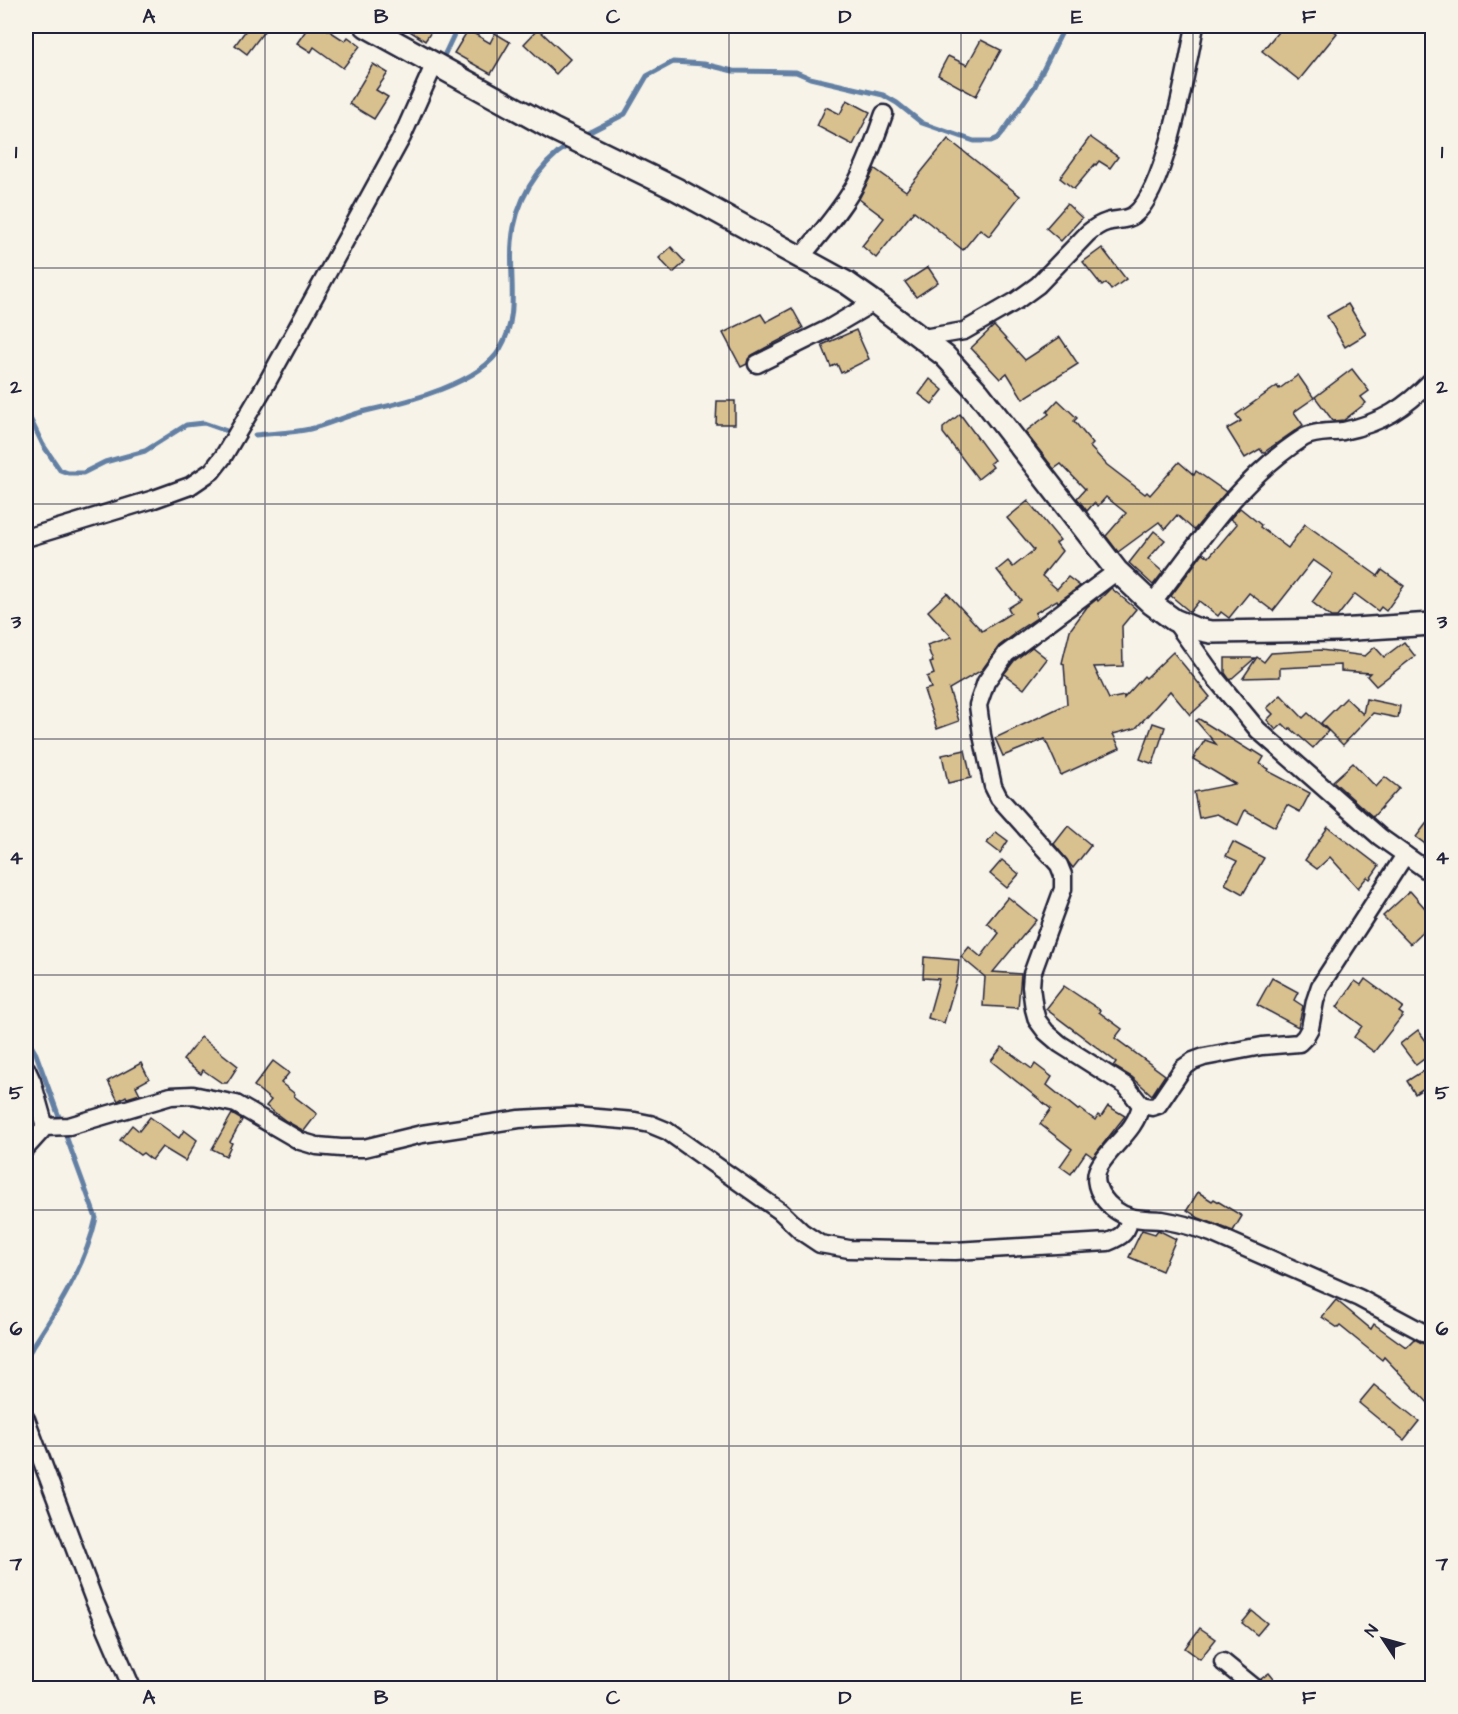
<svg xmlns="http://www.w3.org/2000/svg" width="1458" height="1714" font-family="'Architects Daughter',sans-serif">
<rect width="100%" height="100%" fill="#f7f3e8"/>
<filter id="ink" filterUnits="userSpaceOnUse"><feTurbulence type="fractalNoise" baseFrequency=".0167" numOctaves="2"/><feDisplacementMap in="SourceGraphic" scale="12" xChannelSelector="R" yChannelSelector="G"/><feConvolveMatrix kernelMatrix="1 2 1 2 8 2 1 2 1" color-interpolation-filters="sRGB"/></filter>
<g filter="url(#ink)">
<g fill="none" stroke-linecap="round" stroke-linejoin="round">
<!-- stream -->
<g stroke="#6380a4" stroke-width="5">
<path d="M 441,62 L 458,26"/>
<path d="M 580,137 L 625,114 L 647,76 L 673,62 L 704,64 L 733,71 L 796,72 L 810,78 L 883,95 L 897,103 L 922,123 L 974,141 L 991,141 L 998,138 L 1003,132 L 1035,86 L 1065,26"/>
<path d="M 26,410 L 43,445 L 60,470 L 68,473 L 83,473 L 105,462 L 145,451 L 186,425 L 204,423 L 227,431"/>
<path d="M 255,435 C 273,433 292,433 310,429 C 330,424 350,414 370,410 C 407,402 480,383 500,349 C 520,316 509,279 512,242 C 515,202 536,166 570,144"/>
<path d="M 26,1037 L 36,1054 L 96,1218 C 85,1268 54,1315 26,1357"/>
</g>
</g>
<!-- building -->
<g fill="#d8c08f" stroke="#22223b" stroke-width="1.5">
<path d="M 249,26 L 268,26 L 247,54 L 235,45 Z"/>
<path d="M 309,26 L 322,26 L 345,41 L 348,37 L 360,46 L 343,68 L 314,47 L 311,52 L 297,43 Z"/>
<path d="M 402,26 L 435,26 L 425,41 Z"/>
<path d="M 1283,26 L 1328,26 L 1337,33 L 1299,80 L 1262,51 Z"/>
<path d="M 538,29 L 570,59 L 556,74 L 524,44 Z"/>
<path d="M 468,30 L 490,43 L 495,33 L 510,42 L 491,74 L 454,53 Z"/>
<path d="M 981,40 L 1001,50 L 976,96 L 938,75 L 948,56 L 967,65 Z"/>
<path d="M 373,64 L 388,73 L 376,90 L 388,97 L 374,119 L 349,104 Z"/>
<path d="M 847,100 L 870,112 L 853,145 L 817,126 L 826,107 L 840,114 Z"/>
<path d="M 1090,137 L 1118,157 L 1110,168 L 1099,161 L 1096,165 L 1095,164 L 1074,189 L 1060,178 Z"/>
<path d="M 948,139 L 1020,196 L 989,236 L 980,229 L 963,250 L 914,211 L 876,258 L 862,246 L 884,218 L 859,199 L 874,170 L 875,169 L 906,191 Z"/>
<path d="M 1067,204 L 1082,218 L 1061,241 L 1046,228 Z"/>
<path d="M 671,247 L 685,262 L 673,273 L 659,258 Z"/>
<path d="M 1102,248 L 1126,279 L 1111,290 L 1106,283 L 1102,286 L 1083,262 Z"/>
<path d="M 928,267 L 938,282 L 916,297 L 905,282 Z"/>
<path d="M 1348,304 L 1366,334 L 1345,347 L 1327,316 Z"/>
<path d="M 792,308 L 803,328 L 752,355 L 748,359 L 747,364 L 741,367 L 723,333 L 761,314 L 766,322 Z"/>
<path d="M 994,326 L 1025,360 L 1060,337 L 1078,364 L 1023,399 L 1007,373 L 1000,379 L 971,348 Z"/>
<path d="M 856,330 L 869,359 L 841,373 L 837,364 L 831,367 L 822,345 Z"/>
<path d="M 1352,369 L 1369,391 L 1361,397 L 1366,403 L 1344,420 L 1333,421 L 1315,397 Z"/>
<path d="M 1298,375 L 1314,398 L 1294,412 L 1303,425 L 1263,453 L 1260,449 L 1245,458 L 1227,429 L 1241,421 L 1236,415 L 1277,386 L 1279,389 Z"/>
<path d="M 930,379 L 943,390 L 932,404 L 919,394 Z"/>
<path d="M 1058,400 L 1077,418 L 1074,421 L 1093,444 L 1090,447 L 1107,465 L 1145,494 L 1147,492 L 1150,495 L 1179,462 L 1194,475 L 1196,471 L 1226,492 L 1194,530 L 1177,515 L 1165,529 L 1159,522 L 1118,552 L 1106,536 L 1126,513 L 1106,497 L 1098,506 L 1094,503 L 1087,511 L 1077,498 L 1085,489 L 1061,464 L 1054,469 L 1025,432 L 1049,414 L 1047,412 Z"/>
<path d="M 717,401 L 735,401 L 735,424 L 716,424 Z"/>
<path d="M 960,414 L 994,460 L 990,463 L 993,467 L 978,479 L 943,433 L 943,428 Z"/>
<path d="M 1028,501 L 1060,540 L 1056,543 L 1062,551 L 1042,576 L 1057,589 L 1068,577 L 1080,586 L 1058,602 L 1057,600 L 1035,613 L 1037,618 L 1014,633 L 1015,634 L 999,646 L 982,670 L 949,689 L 959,721 L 937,729 L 924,690 L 931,688 L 927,677 L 934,674 L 930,663 L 933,662 L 927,645 L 952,637 L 928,611 L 947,593 L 982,631 L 1011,613 L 1008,608 L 1021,600 L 997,570 L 1008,561 L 1013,567 L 1034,550 L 1007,518 Z"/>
<path d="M 1240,508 L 1261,525 L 1260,527 L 1288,548 L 1305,524 L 1378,576 L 1382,570 L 1404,586 L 1386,611 L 1381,607 L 1378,611 L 1355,594 L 1337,617 L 1331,617 L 1312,602 L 1333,574 L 1313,560 L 1273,611 L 1249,593 L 1229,618 L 1221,612 L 1218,616 L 1199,601 L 1190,612 L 1171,596 L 1203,553 L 1209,557 L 1237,524 L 1230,519 Z"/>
<path d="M 1154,531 L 1165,540 L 1148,559 L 1163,572 L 1153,585 L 1129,563 Z"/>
<path d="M 1111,588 L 1136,609 L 1122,626 L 1123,666 L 1094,667 L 1109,699 L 1124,696 L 1124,698 L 1144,676 L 1146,678 L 1173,652 L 1210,697 L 1190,715 L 1170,691 L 1136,728 L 1113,734 L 1120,748 L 1061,775 L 1045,739 L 1003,756 L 995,738 L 1067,704 L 1064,664 L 1062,663 L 1070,630 L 1087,607 L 1097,599 L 1098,601 Z"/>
<path d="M 1404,642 L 1415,656 L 1376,686 L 1367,676 L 1370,673 L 1341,671 L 1341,665 L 1280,668 L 1280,677 L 1243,678 L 1257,657 L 1264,662 L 1271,653 L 1321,650 L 1365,656 L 1375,647 L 1384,657 Z"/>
<path d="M 1032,647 L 1047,659 L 1024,689 L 1004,674 L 1014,661 Z"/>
<path d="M 1225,658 L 1255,658 L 1230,680 L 1225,673 Z"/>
<path d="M 1281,695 L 1303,718 L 1308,713 L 1328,731 L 1313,748 L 1290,728 L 1289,730 L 1283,724 L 1276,730 L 1267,720 L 1273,714 L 1267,708 Z"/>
<path d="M 1346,698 L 1363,714 L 1366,699 L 1400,706 L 1398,718 L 1373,713 L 1343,745 L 1321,723 Z"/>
<path d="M 1199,719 L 1252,752 L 1253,750 L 1264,757 L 1260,764 L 1269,769 L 1268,771 L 1310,793 L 1300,812 L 1287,805 L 1275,827 L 1245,810 L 1238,825 L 1217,814 L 1199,818 L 1194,792 L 1235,784 L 1193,759 L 1205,740 L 1216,744 L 1196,721 Z"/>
<path d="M 1153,723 L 1165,727 L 1153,764 L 1140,759 Z"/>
<path d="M 965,750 L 971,778 L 948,783 L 942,755 Z"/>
<path d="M 1353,763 L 1376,787 L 1385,777 L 1399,788 L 1373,817 L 1333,781 Z"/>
<path d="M 1432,816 L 1432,849 L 1416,837 Z"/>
<path d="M 1068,826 L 1091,845 L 1073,868 L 1054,844 Z"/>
<path d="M 1328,827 L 1379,866 L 1370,879 L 1367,877 L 1358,888 L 1330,857 L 1317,869 L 1305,860 Z"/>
<path d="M 996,832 L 1008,841 L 1000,853 L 987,843 Z"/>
<path d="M 1233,842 L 1264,858 L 1243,894 L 1225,884 L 1237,861 L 1226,856 Z"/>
<path d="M 1002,860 L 1019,874 L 1007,888 L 990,874 Z"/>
<path d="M 1410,891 L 1432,916 L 1432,923 L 1410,944 L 1383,916 Z"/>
<path d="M 1008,897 L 1036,920 L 993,972 L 1021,974 L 1018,1008 L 983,1006 L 985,977 L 961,957 L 969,947 L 981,957 L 999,933 L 987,923 Z"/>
<path d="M 924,957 L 959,960 L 958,975 L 944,1023 L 928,1018 L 939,979 L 923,978 Z"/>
<path d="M 1272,978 L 1298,992 L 1294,1000 L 1303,1006 L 1298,1027 L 1257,1005 Z"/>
<path d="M 1365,979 L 1403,1007 L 1399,1012 L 1403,1015 L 1374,1052 L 1354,1037 L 1362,1026 L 1337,1007 L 1355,981 L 1361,985 Z"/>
<path d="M 1064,986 L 1100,1010 L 1099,1012 L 1122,1029 L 1115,1038 L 1165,1075 L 1152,1095 L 1132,1077 L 1113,1066 L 1116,1062 L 1046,1009 Z"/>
<path d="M 1418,1030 L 1432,1049 L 1432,1053 L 1416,1065 L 1400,1044 Z"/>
<path d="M 201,1037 L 238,1066 L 227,1083 L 222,1083 L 203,1070 L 201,1074 L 183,1060 Z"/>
<path d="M 1002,1047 L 1032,1069 L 1035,1064 L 1052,1077 L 1047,1085 L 1078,1110 L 1080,1109 L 1095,1120 L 1098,1115 L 1101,1117 L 1108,1106 L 1125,1116 L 1093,1157 L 1086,1152 L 1071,1174 L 1060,1166 L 1072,1149 L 1040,1124 L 1051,1109 L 991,1061 Z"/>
<path d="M 273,1061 L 289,1073 L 281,1083 L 295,1094 L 294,1096 L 317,1114 L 304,1131 L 286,1121 L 266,1106 L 271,1100 L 254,1086 Z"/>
<path d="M 141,1063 L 149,1079 L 136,1086 L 140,1094 L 127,1098 L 126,1096 L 118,1101 L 108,1081 Z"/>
<path d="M 1432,1065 L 1432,1083 L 1415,1094 L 1407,1081 Z"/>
<path d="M 232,1114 L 242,1120 L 230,1142 L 232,1143 L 226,1156 L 212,1149 Z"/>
<path d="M 150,1117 L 179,1138 L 184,1130 L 197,1140 L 185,1161 L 162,1147 L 152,1160 L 143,1153 L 140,1155 L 120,1140 L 132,1125 L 139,1131 Z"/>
<path d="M 1198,1192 L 1212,1201 L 1214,1199 L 1242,1216 L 1233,1231 L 1199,1218 L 1187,1210 Z"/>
<path d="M 1142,1230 L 1155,1234 L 1158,1230 L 1176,1239 L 1162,1271 L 1129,1257 Z"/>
<path d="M 1336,1300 L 1371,1329 L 1374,1324 L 1406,1347 L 1414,1339 L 1428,1346 L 1432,1352 L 1432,1407 L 1384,1357 L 1382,1360 L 1340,1326 L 1338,1328 L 1322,1317 Z"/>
<path d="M 1374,1385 L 1419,1421 L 1404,1440 L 1359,1403 Z"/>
<path d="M 1252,1611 L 1267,1623 L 1257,1635 L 1242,1623 Z"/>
<path d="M 1200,1628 L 1216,1639 L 1200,1659 L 1185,1648 Z"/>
<path d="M 1269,1673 L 1282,1689 L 1265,1689 L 1261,1679 Z"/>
</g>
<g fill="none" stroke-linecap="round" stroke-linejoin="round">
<defs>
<g id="minor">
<path d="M 801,257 C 819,235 839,213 854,187 C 867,164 875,139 884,114"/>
<path d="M 923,338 L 964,331 L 1016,301 L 1038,285 L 1088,233 C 1094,228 1100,224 1107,222 C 1116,219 1126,221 1134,215 C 1166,191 1187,66 1195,26"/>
<path d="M 757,364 L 828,329 L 874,302"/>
<path d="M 26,538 L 154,499 L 190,486 L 212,471 L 223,457 L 265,386 L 350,232 L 402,137 L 435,63"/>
<path d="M 1117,571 L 1006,654 L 986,682 L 978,705 L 982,735 L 993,786 L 999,798 L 1059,865 L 1063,875 L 1063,889 L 1032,974 L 1031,987 L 1034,1009 L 1037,1020 L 1046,1032 L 1060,1044 L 1126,1086 L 1141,1105 C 1136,1130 1113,1144 1100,1165 C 1087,1186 1110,1212 1130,1217 C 1140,1220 1152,1219 1162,1220 C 1179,1223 1195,1227 1211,1233 L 1359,1298 L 1432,1337"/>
<path d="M 1152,604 C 1197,545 1239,479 1303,438 C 1314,431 1330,433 1343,431 C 1382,423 1405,408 1432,380"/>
<path d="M 1174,620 L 1216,679 L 1258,730 L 1380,837 L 1432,874"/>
<path d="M 26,1068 L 32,1081 L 45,1127"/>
<path d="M 1141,1105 L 1152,1107 L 1158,1105 L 1183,1068 L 1193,1061 L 1204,1057 L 1262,1046 L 1299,1043 L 1305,1037 L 1310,1028 L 1315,1001 L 1320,986 L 1405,855"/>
<path d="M 26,1148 L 45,1127 L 69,1126 L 171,1096 L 193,1095 L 236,1104 L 300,1141 L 317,1146 L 341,1148 L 364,1148 L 422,1134 L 519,1119 L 573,1116 L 635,1121 L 650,1124 L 667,1131 L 780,1211 L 802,1232 L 820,1244 L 849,1249 L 955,1251 L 1108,1242 C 1121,1237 1129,1232 1129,1217"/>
<path d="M 26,1419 L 94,1600 L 132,1688"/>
<path d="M 1223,1662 L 1255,1688"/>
</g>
<path id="major" d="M 366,26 L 553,129 L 676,189 L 847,283 L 874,302 L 945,356 L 978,392 L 1117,571 L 1152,604 L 1174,620 L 1196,629 L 1211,632 L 1339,630 L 1432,624"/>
</defs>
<!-- minor casing -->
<use href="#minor" stroke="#22223b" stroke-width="21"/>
<!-- major casing -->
<use href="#major" stroke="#22223b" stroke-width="26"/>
<!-- minor -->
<use href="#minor" stroke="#f7f3e8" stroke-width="16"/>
<!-- major -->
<use href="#major" stroke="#f7f3e8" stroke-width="21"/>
</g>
</g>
<!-- grid -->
<path fill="none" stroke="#22223b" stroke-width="1.5" stroke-opacity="0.55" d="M 265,26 L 265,1688M 497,26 L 497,1688M 729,26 L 729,1688M 961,26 L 961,1688M 1193,26 L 1193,1688M 26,268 L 1432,268M 26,504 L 1432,504M 26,739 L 1432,739M 26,975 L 1432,975M 26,1210 L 1432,1210M 26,1446 L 1432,1446"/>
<!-- margin -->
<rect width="1458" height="1714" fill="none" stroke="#f7f3e8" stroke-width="66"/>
<!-- north arrow -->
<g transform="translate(1383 1639) rotate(306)" stroke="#f7f3e8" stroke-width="4.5" paint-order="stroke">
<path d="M0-4.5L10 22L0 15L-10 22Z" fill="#22223b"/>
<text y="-9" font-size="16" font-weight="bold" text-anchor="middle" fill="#22223b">N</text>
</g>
<rect x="33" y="33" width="1392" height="1648" fill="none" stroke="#22223b" stroke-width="2"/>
<g font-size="20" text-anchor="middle" font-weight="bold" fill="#22223b">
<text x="149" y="23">A</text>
<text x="381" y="23">B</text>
<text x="613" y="23">C</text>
<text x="845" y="23">D</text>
<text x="1077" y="23">E</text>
<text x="1309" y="23">F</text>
<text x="16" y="158">1</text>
<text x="1442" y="158">1</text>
<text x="16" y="393">2</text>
<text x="1442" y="393">2</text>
<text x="16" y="628">3</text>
<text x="1442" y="628">3</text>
<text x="16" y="864">4</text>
<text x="1442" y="864">4</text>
<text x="16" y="1099">5</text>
<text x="1442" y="1099">5</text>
<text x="16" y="1335">6</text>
<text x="1442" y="1335">6</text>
<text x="16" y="1570">7</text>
<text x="1442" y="1570">7</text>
<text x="149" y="1704">A</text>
<text x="381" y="1704">B</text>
<text x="613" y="1704">C</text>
<text x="845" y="1704">D</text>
<text x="1077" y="1704">E</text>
<text x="1309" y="1704">F</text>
</g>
</svg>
